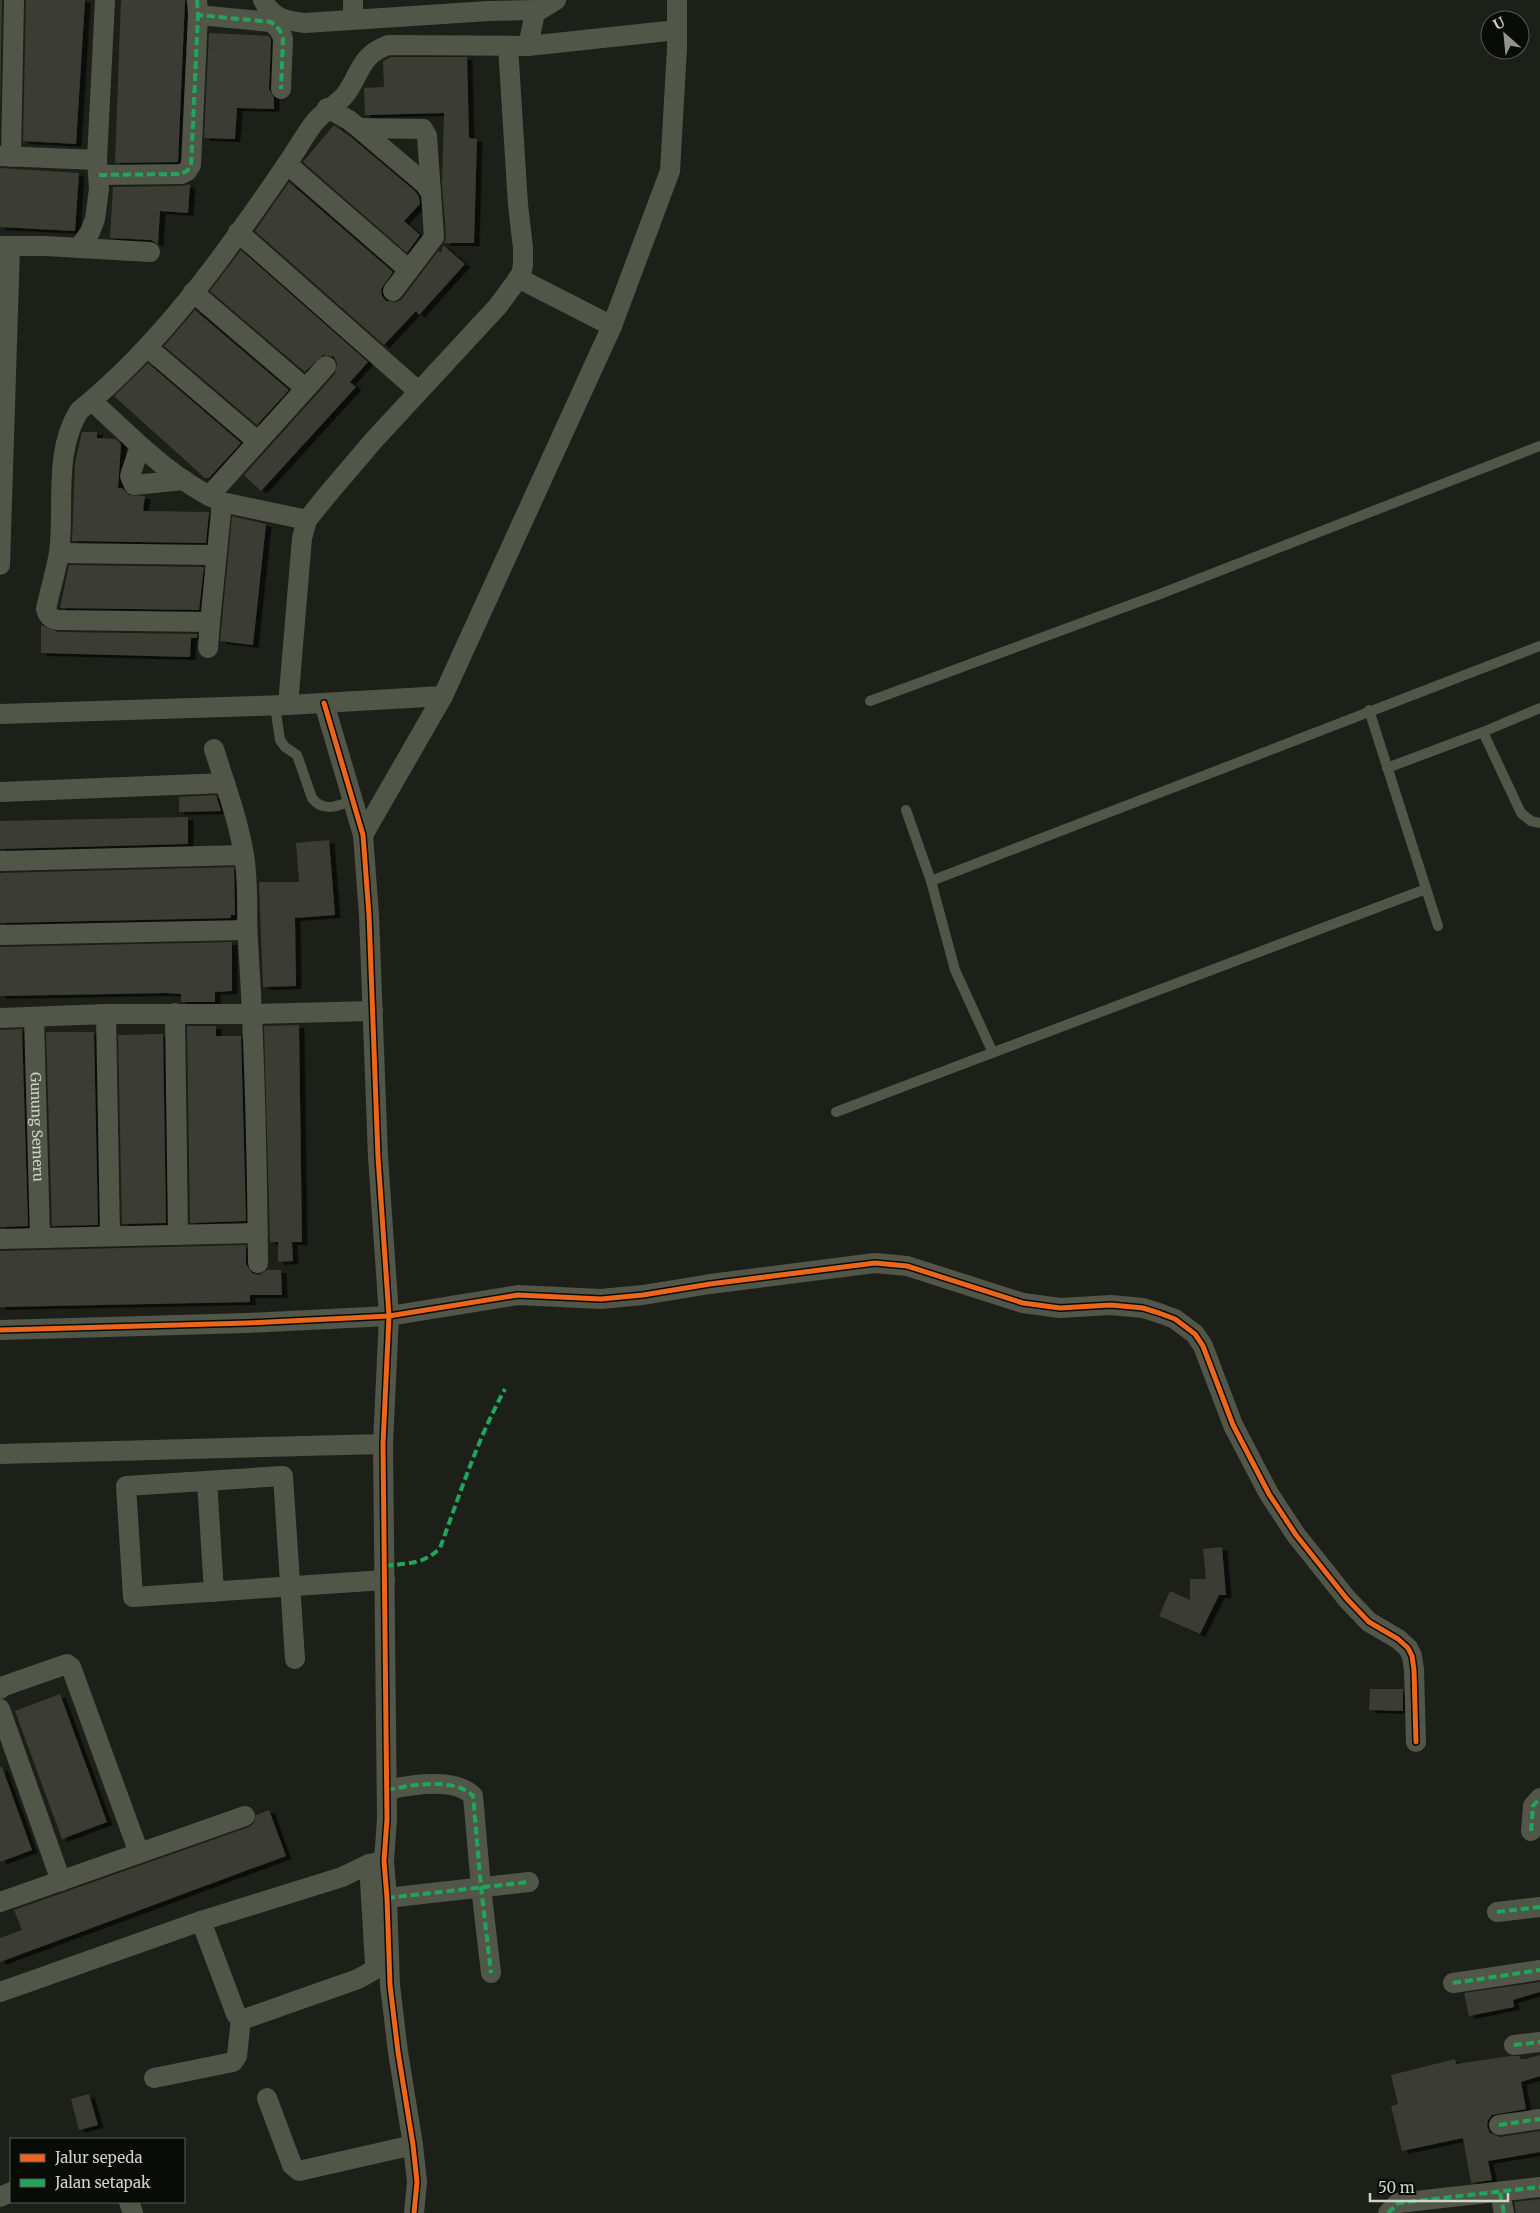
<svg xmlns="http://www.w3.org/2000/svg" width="1540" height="2213" font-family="Merriweather,serif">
<defs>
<filter id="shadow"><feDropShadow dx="5.5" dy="3" stdDeviation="0" flood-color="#0009"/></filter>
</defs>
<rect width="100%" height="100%" fill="#1d2018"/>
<!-- building -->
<g fill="#3a3d36" filter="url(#shadow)">
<path d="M 0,0 L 2,0 L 0,111 Z"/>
<path d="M 26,0 L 85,0 L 76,144 L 23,141 Z"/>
<path d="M 121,0 L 185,0 L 178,162 L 115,163 Z"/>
<path d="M 209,33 L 269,36 L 271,40 L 269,89 L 274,98 L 274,109 L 237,108 L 235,139 L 204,138 Z"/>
<path d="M 391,57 L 467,57 L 469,138 L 477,139 L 474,243 L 444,243 L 446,236 L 442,185 L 444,113 L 365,115 L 364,88 L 384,87 L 383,61 Z"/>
<path d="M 334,125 L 351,137 L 415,191 L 419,197 L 420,204 L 404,221 L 420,235 L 407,253 L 303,162 Z"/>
<path d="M 0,168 L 79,173 L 75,231 L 0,227 Z"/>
<path d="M 289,182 L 393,272 L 381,289 L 382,296 L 386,301 L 397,302 L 402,299 L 438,251 L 441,253 L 443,245 L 465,264 L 419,315 L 416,311 L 384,345 L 255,231 Z"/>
<path d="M 190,184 L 188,213 L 160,211 L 158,244 L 151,240 L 110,238 L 113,187 L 181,186 Z"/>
<path d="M 241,250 L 368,362 L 350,382 L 356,387 L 261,491 L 244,475 L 335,374 L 337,363 L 334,357 L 323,355 L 305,372 L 210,291 Z"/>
<path d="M 195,310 L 289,390 L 257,425 L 164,346 Z"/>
<path d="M 148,363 L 241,443 L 209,478 L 205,478 L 114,396 Z"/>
<path d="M 82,432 L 97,432 L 97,438 L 116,439 L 121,444 L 118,488 L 122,488 L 129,495 L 145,496 L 143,511 L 209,512 L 206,543 L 72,541 L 75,463 Z"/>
<path d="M 232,516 L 266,524 L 253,645 L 220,641 Z"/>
<path d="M 69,565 L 204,567 L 199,610 L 60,608 Z"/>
<path d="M 41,625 L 58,632 L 197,634 L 197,638 L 191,638 L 190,657 L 41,653 Z"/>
<path d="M 216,795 L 221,811 L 179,812 L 179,797 Z"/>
<path d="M 188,817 L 188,844 L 0,849 L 0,821 Z"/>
<path d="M 329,840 L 335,915 L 295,918 L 296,986 L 263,987 L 259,882 L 299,882 L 296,843 Z"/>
<path d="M 234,867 L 235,915 L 231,915 L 231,918 L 0,923 L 0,873 Z"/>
<path d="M 232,942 L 232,991 L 215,992 L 215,1002 L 181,1002 L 181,994 L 166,993 L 0,996 L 0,947 Z"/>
<path d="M 299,1025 L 302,1242 L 292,1242 L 293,1261 L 278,1262 L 278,1242 L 270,1242 L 264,1026 Z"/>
<path d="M 187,1026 L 216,1026 L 216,1036 L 241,1036 L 246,1221 L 190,1223 Z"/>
<path d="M 22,1029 L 28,1226 L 0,1227 L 0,1030 Z"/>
<path d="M 46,1032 L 94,1032 L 98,1225 L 52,1226 Z"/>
<path d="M 163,1034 L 166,1223 L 122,1224 L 118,1035 Z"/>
<path d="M 246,1245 L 246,1264 L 252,1273 L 259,1275 L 267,1270 L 281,1270 L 282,1295 L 250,1295 L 250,1302 L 0,1307 L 0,1251 Z"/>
<path d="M 1222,1547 L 1226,1595 L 1219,1595 L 1200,1634 L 1159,1616 L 1170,1591 L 1190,1600 L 1190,1579 L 1206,1579 L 1203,1549 Z"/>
<path d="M 1370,1689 L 1403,1689 L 1403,1711 L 1369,1710 Z"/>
<path d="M 60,1694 L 107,1822 L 62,1839 L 15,1711 Z"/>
<path d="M 0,1767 L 2,1767 L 32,1850 L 0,1862 Z"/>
<path d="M 269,1810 L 286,1856 L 0,1962 L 0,1938 L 22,1930 L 14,1910 L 249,1827 L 254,1823 L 256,1815 Z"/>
<path d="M 1540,1982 L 1540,1992 L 1513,2000 L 1514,2007 L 1469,2016 L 1464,1993 Z"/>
<path d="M 1540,2055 L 1540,2076 L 1521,2082 L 1526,2109 L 1492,2115 L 1488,2120 L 1487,2126 L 1490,2133 L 1500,2137 L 1540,2131 L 1540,2152 L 1488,2161 L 1492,2180 L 1471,2183 L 1463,2138 L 1402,2151 L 1391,2106 L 1398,2104 L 1391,2075 L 1455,2059 L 1456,2064 L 1511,2056 L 1520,2056 L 1520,2059 L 1525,2059 Z"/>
<path d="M 89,2094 L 98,2125 L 79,2130 L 71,2099 Z"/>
<path d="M 1540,2199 L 1540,2213 L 1516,2213 L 1514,2202 Z"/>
</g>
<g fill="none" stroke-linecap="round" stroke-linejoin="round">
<!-- lane -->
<g stroke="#525648" stroke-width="10">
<path d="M 870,701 L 1160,594 L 1540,446"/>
<path d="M 275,706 L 280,740 L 285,747 L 297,755 L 312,798 C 323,813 339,806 353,800"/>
<path d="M 1369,710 L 1438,926"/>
<path d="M 1483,732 L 1521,813 L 1531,821 L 1540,823"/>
<path d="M 1387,768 L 1483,732 L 1540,708"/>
<path d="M 906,810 L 931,881 L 955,970 L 993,1053"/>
<path d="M 931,881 L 1540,646"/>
<path d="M 836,1112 L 1426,889"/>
</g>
<!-- street -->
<g stroke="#525648" stroke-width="20">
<path d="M 197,0 L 198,15 L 271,22 C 278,27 281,31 283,39 L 281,89"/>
<path d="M 263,0 C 272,18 286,21 305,23 L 489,11 L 538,10"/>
<path d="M 353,0 L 353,19"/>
<path d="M 528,46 L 535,13 L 556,0"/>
<path d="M 327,108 L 349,120 L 359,128 L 424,183 L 431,193 L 434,237 L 393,291"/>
<path d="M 359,128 L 423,129 L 427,136 L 431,193"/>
<path d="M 0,156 L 97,160"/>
<path d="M 11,157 L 14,0"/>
<path d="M 287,164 L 409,270"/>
<path d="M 99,175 L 181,174 L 187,171 L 191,165 L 198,15"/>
<path d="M 238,232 L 418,391"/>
<path d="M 0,246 L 46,246 L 150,252"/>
<path d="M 79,248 L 90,232 L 95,219 L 99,189 L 97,160 L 105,0"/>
<path d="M 518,278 L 612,326"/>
<path d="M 193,292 L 305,388"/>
<path d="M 147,347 L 257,441"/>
<path d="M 92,401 C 131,437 172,480 222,502 L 307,520"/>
<path d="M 140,446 L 130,476 L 134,485 L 184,480"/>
<path d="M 209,496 L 326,366"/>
<path d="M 222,502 L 210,622 L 58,620 C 50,619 48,615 46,609 C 50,590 56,571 59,553 C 65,506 53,453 79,411 C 162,344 227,252 287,164 C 296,151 304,136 314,123 C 323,111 336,106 345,95 C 361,74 359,56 388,45 L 528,46 L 677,30"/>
<path d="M 59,553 L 215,555"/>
<path d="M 0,565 L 10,247"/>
<path d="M 208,648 L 210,622"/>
<path d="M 324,703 L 363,835 L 369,915 L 378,1157 L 389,1316 L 383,1444 L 387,1819 L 384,1861 L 387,1898 L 390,1985 L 398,2052 L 413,2145 L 417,2182 L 414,2213"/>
<path d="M 288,705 L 302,538 L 307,520 L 328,494 L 374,440 L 498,306 L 521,275 L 523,265 L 523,248 L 518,205 L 508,46"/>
<path d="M 0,714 L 288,705 L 443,696"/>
<path d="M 214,749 C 225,784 238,819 244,855 C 249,884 246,913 248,942 C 255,1049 257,1156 258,1263"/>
<path d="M 0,792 L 225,783"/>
<path d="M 363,835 L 443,696 L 612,326 L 670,171 L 677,48 L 677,0"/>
<path d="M 0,861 L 244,855"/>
<path d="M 0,935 L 247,930"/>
<path d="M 175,1013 L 178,1235"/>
<path d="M 106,1014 L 110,1236"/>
<path id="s1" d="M 34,1017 L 40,1238"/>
<path d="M 0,1018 L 106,1014 L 253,1014 L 373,1011"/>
<path d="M 0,1239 L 258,1233"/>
<path d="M 0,1330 L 248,1323 L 389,1316 L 518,1295 L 601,1299 L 643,1295 L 710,1284 L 875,1263 L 907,1266 L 1023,1303 L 1060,1308 L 1111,1305 L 1143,1308 L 1159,1313 L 1175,1319 L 1195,1334 L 1203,1346 L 1233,1425 L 1269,1494 L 1296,1535 L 1347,1599 L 1369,1622 L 1398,1639 L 1408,1648 L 1412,1656 L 1414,1670 L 1416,1742"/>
<path d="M 0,1454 L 383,1444"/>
<path d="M 207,1481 L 214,1592"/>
<path d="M 295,1659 L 283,1476 L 126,1486 L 133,1597 L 385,1580"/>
<path d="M 0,1689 L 4,1686 L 67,1664 L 71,1667 L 139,1853"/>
<path d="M 0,1709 L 61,1881"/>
<path d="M 387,1790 C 410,1785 455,1777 473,1796 L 481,1887 L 491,1973"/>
<path d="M 1531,1831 L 1533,1806 L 1540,1798"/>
<path d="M 387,1898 L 529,1882"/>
<path d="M 0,1902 L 245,1816"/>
<path d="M 1497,1912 L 1540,1907"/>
<path d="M 201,1921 L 236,2014 L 241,2019 L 247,2018 L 358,1979 L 374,1970 L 375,1964 L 369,1864"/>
<path d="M 1453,1983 L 1540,1970"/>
<path d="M 0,1992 L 201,1921 L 342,1877 L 369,1864 L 384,1861"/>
<path d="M 1514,2045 L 1540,2042"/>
<path d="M 154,2078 L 233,2062 L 237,2056 L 241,2019"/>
<path d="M 267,2098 L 292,2165 L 299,2171 L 413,2145"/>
<path d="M 1499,2125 L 1540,2119"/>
<path d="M 1500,2193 L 1504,2213"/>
<path d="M 0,2197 L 11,2192"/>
<path d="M 129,2202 L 133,2213"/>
<path d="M 1388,2213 L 1398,2203 L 1540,2187"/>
</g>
<!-- quiet -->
<g stroke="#20a55d" stroke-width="4" stroke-dasharray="8 4" stroke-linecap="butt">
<path d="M 197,0 L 198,15 L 271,22 C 278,27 281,31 283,39 L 281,89"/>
<path d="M 99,175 L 181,174 L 187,171 L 191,165 L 198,15"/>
<path d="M 385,1566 C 407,1563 423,1565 440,1548 C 460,1494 477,1440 505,1389"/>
<path d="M 387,1790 C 410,1785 455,1777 473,1796 L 481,1887 L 491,1973"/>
<path d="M 1531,1831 L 1533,1806 L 1540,1798"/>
<path d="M 387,1898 L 529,1882"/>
<path d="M 1497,1912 L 1540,1907"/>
<path d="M 1453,1983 L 1540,1970"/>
<path d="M 1514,2045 L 1540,2042"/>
<path d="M 1499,2125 L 1540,2119"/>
<path d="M 1500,2193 L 1504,2213"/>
<path d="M 1388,2213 L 1398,2203 L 1540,2187"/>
</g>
<defs>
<g id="cycleway">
<path d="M 324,703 L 363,835 L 369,915 L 378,1157 L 389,1316 L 383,1444 L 387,1819 L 384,1861 L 387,1898 L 390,1985 L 398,2052 L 413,2145 L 417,2182 L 414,2213"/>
<path d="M 0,1330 L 248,1323 L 389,1316 L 518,1295 L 601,1299 L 643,1295 L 710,1284 L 875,1263 L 907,1266 L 1023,1303 L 1060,1308 L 1111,1305 L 1143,1308 L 1159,1313 L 1175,1319 L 1195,1334 L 1203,1346 L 1233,1425 L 1269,1494 L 1296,1535 L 1347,1599 L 1369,1622 L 1398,1639 L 1408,1648 L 1412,1656 L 1414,1670 L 1416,1742"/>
</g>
</defs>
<!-- cycleway casing -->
<use href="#cycleway" stroke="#090c06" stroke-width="8"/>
<!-- cycleway -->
<use href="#cycleway" stroke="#eb651d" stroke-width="5"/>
</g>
<g text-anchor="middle" stroke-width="5" stroke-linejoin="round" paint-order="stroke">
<!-- street labels -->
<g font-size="14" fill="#cfd3c8" stroke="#090c06">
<text dy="5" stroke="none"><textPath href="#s1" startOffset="110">Gunung Semeru</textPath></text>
</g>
</g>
<!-- legend -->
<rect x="10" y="2138" width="175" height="65" fill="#090c06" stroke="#585c54"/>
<rect x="20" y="2154" width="25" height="8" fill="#eb651d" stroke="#585c54"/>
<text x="55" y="2163" font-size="15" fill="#cfd3c8">Jalur sepeda</text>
<rect x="20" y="2179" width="25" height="8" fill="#20a55d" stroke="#585c54"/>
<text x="55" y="2188" font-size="15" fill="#cfd3c8">Jalan setapak</text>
<!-- north arrow -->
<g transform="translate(1505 35) rotate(333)"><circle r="24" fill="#090c06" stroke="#585c54"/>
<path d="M0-4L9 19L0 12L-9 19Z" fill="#91948a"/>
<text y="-8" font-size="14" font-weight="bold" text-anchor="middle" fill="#cfd3c8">U</text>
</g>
<!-- scale -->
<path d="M1370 2193v8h138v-8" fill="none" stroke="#cfd3c8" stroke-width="2.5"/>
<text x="1378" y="2193" font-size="15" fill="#cfd3c8" stroke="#090c06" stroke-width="4" paint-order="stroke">50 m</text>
</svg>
